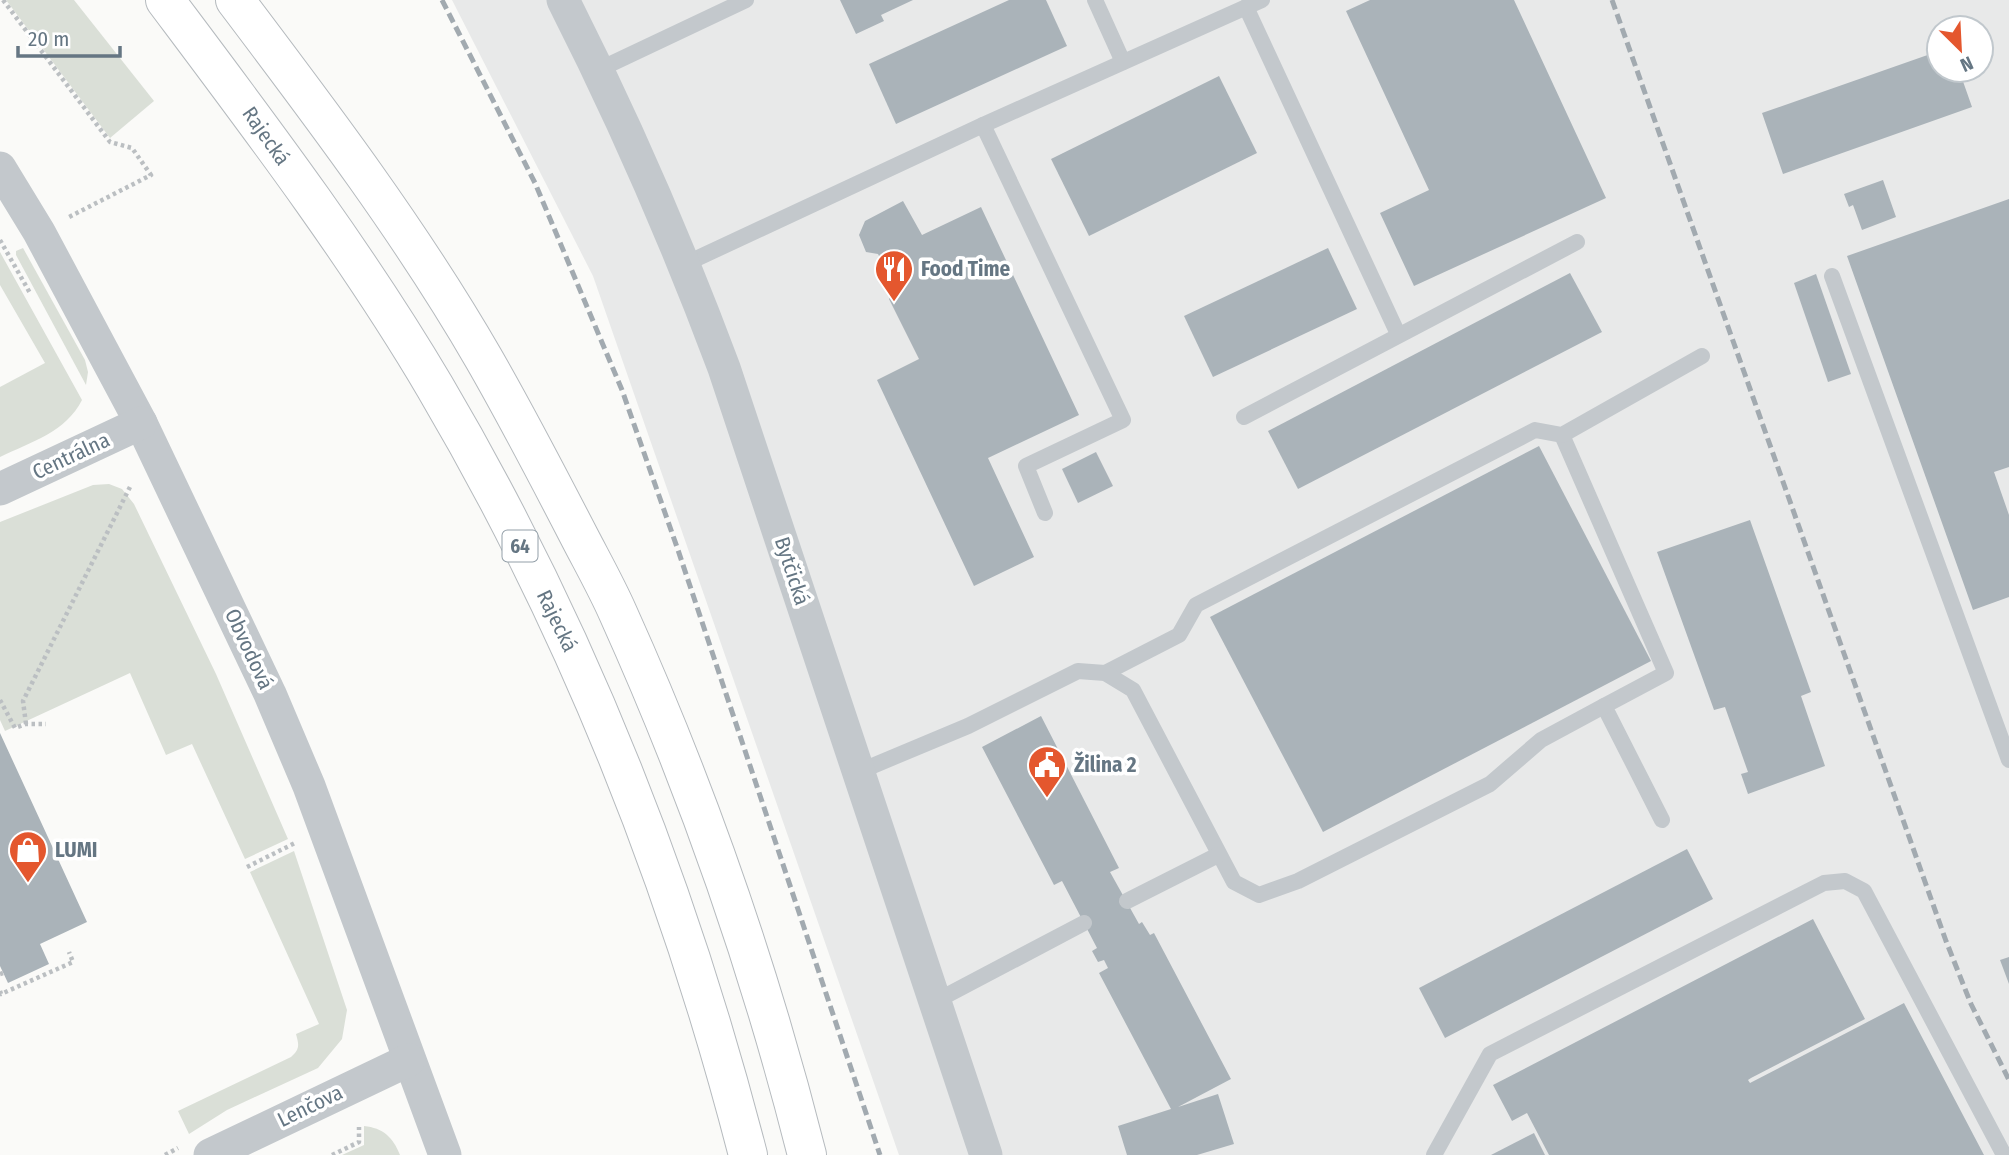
<svg xmlns="http://www.w3.org/2000/svg" width="2009" height="1155" font-family="'Fira Sans Condensed',sans-serif">
<rect width="100%" height="100%" fill="#fafaf8"/>
<!-- built -->
<path fill="#e8e9e9" fill-rule="evenodd" d="M 452,0 L 2009,0 L 2009,1155 L 899,1155 L 593,276 ZM 1939,28 L 1981,28 L 1981,70 L 1939,70 Z"/>
<!-- green -->
<g fill="#dadfd7">
<path d="M 6,0 L 74,0 L 154,101 L 110,138 Z"/>
<path d="M 23,248 L 85,360 L 88,372 L 86,385 L 16,255 L 16,251 Z"/>
<path d="M 0,252 L 82,400 C 66,432 31,442 0,457 L 0,387 L 45,363 L 0,285 Z"/>
<path d="M 109,484 L 122,489 L 134,504 L 216,674 L 288,839 L 245,859 L 192,744 L 166,755 L 130,673 L 5,731 L 0,720 L 0,522 L 93,485 Z"/>
<path d="M 294,851 L 347,1010 L 342,1039 L 318,1068 L 227,1110 L 189,1134 L 178,1111 L 291,1057 C 300,1049 299,1045 296,1034 L 319,1024 L 250,872 Z"/>
<path d="M 364,1126 C 383,1128 393,1137 400,1155 L 342,1155 L 364,1145 Z"/>
</g>
<!-- building -->
<g fill="#aab3b9">
<path d="M 840,0 L 913,0 L 881,15 L 884,21 L 856,34 Z"/>
<path d="M 1009,0 L 1046,0 L 1067,46 L 896,124 L 869,64 Z"/>
<path d="M 1370,0 L 1514,0 L 1606,198 L 1414,286 L 1380,213 L 1429,190 L 1346,11 Z"/>
<path d="M 1939,51 L 1939,70 L 1959,70 L 1972,107 L 1783,174 L 1762,113 Z"/>
<path d="M 1219,76 L 1257,153 L 1089,236 L 1051,159 Z"/>
<path d="M 1883,180 L 1896,217 L 1862,230 L 1853,205 L 1849,207 L 1844,194 Z"/>
<path d="M 2009,199 L 2009,467 L 1994,472 L 2009,515 L 2009,597 L 1973,610 L 1847,256 Z"/>
<path d="M 903,201 L 922,235 L 981,207 L 1079,415 L 988,458 L 1034,557 L 974,586 L 877,380 L 919,359 L 889,299 L 895,287 L 878,254 L 866,252 L 859,235 L 865,221 Z"/>
<path d="M 1328,248 L 1357,309 L 1213,377 L 1184,316 Z"/>
<path d="M 1570,273 L 1602,332 L 1298,489 L 1268,431 Z"/>
<path d="M 1816,274 L 1851,374 L 1828,382 L 1794,283 Z"/>
<path d="M 1539,446 L 1651,661 L 1323,832 L 1210,617 Z"/>
<path d="M 1096,452 L 1113,486 L 1078,503 L 1062,469 Z"/>
<path d="M 1750,520 L 1811,692 L 1801,696 L 1825,766 L 1748,794 L 1741,774 L 1748,772 L 1725,707 L 1714,710 L 1657,552 Z"/>
<path d="M 1041,716 L 1119,868 L 1110,872 L 1139,924 L 1142,922 L 1150,935 L 1154,933 L 1231,1079 L 1178,1107 L 1218,1094 L 1234,1144 L 1197,1155 L 1127,1155 L 1118,1126 L 1171,1109 L 1099,973 L 1108,968 L 1104,960 L 1098,962 L 1092,951 L 1097,948 L 1062,881 L 1054,885 L 982,747 Z"/>
<path d="M 0,733 L 87,922 L 40,944 L 49,964 L 8,983 L 0,966 Z"/>
<path d="M 1687,849 L 1713,899 L 1445,1038 L 1419,988 Z"/>
<path d="M 1813,919 L 1865,1019 L 1751,1078 L 1748,1080 L 1750,1083 L 1904,1003 L 1984,1155 L 1549,1155 L 1527,1113 L 1512,1121 L 1493,1085 Z"/>
<path d="M 2009,957 L 2009,984 L 2000,960 Z"/>
<path d="M 1534,1133 L 1545,1155 L 1491,1155 Z"/>
</g>
<g fill="none" stroke-linecap="round" stroke-linejoin="round">
<defs>
<g id="primary">
<path d="M 165,0 C 258,124 356,253 435,387 C 576,626 679,887 748,1155"/>
<path d="M 235,0 C 322,115 412,234 484,359 C 518,418 549,478 580,538 C 593,563 607,588 618,613 C 697,788 760,969 807,1155"/>
</g>
</defs>
<!-- primary casing -->
<use href="#primary" stroke="#b5babe" stroke-width="40"/>
<!-- path -->
<g stroke="#bbbfc2" stroke-width="4.5" stroke-dasharray="3.5 3.5" stroke-linecap="butt">
<path d="M 3,0 L 110,142 L 132,148 L 151,175 L 69,217"/>
<path d="M 0,240 L 30,293"/>
<path d="M 0,700 L 15,728 L 26,724 L 46,724"/>
<path d="M 26,724 L 23,701 L 130,487"/>
<path d="M 247,867 L 295,843"/>
<path d="M 0,974 L 3,973"/>
<path d="M 0,991 L 1,994 L 73,962 L 69,952"/>
<path d="M 165,1155 L 178,1148"/>
<path d="M 332,1155 L 359,1142 L 359,1127"/>
</g>
<!-- service -->
<g stroke="#c3c8cc" stroke-width="16">
<path d="M 1095,0 L 1123,62"/>
<path d="M 1246,7 L 1398,334"/>
<path d="M 598,70 L 746,0"/>
<path d="M 983,125 L 1123,420 L 1026,466 L 1045,513"/>
<path d="M 685,264 L 983,125 L 1262,0"/>
<path d="M 1832,276 L 2009,760"/>
<path d="M 1244,417 L 1577,242"/>
<path d="M 1562,435 L 1666,673 L 1604,706 L 1662,820"/>
<path d="M 1105,673 L 1179,635 L 1196,605 L 1535,430 L 1562,435 L 1702,356"/>
<path d="M 858,772 L 968,726 L 1078,671 L 1105,673 L 1133,690 L 1234,882 L 1259,895 L 1298,881 L 1490,784 L 1541,740 L 1604,706"/>
<path d="M 1127,901 L 1218,855"/>
<path d="M 936,1001 L 1084,923"/>
<path d="M 1434,1155 L 1490,1054 L 1824,883 L 1845,881 L 1864,891 L 2004,1155"/>
</g>
<!-- minor -->
<g stroke="#c3c8cc" stroke-width="33">
<path d="M 563,0 C 624,120 677,242 724,368 L 986,1155"/>
<path d="M 0,168 L 39,232 L 141,423 L 270,694 L 309,786 L 445,1155"/>
<path d="M 0,489 L 141,423"/>
<path d="M 210,1155 L 409,1060"/>
</g>
<!-- primary -->
<use href="#primary" stroke="#fff" stroke-width="38"/>
<!-- rail -->
<g stroke="#a2aab0" stroke-width="5" stroke-dasharray="10 5" stroke-linecap="butt">
<path d="M 442,0 L 535,183 L 622,390 L 678,550 L 880,1155"/>
<path d="M 1612,0 L 1946,941 L 1971,1004 L 2009,1080"/>
</g>
</g>
<!-- icons -->
<defs>
<symbol id="restaurant-pin" viewBox="-11 -11 22 30"><path d="M0 17L-7.5 6A9.5 9.5 0 1 1 7.5 6Z" fill="#e4572e" stroke="#fff"/><path d="M-5-6h1v4h1v-4h1v4h1v-4h1v5L-1.5 .5V6h-2V.5L-5-1ZM5-6V6H3V1.5H1.5Q1.5-4 5-6Z" fill="#fff"/></symbol>
<symbol id="civic-pin" viewBox="-11 -11 22 30"><path d="M0 17L-7.5 6A9.5 9.5 0 1 1 7.5 6Z" fill="#e4572e" stroke="#fff"/><path d="M-.6-6.5H3V-4.5H.6V-3L4-1V1h2V6H-6V1h2V-1L-.6-3ZM-1.2 2.5V6h2.4V2.5Z" fill="#fff"/></symbol>
<symbol id="shop-pin" viewBox="-11 -11 22 30"><path d="M0 17L-7.5 6A9.5 9.5 0 1 1 7.5 6Z" fill="#e4572e" stroke="#fff"/><path d="M-5-2.5h2.3a2.7 3.5 0 0 1 5.4 0H5L5.5 6h-11ZM-1.5-2.5h3a1.5 2.3 0 0 0-3 0Z" fill="#fff"/></symbol>
</defs>
<g fill-rule="evenodd">
<use href="#restaurant-pin" x="872" y="247" width="44" height="60"/>
<use href="#civic-pin" x="1025" y="743" width="44" height="60"/>
<use href="#shop-pin" x="6" y="828" width="44" height="60"/>
</g>
<g text-anchor="middle" stroke-width="7" stroke-linejoin="round" paint-order="stroke">
<!-- shield labels -->
<rect fill="#fff" stroke="#939fa8" stroke-width="2" x="502.5" y="530.5" width="35" height="31" rx="5"/>
<g font-size="19" font-weight="bold" fill="#657683">
<text x="520" y="553">64</text>
</g>
<!-- street labels -->
<g font-size="21" fill="#657683" stroke="#fff">
<text transform="translate(266 136) rotate(55)" y="7">Rajecká</text>
<text transform="translate(71 456) rotate(-25)" y="7">Centrálna</text>
<text transform="translate(792 571) rotate(72)" y="7">Bytčická</text>
<text transform="translate(557 621) rotate(64)" y="7">Rajecká</text>
<text transform="translate(249 649) rotate(65)" y="7">Obvodová</text>
<text transform="translate(310 1106) rotate(-26)" y="7">Lenčova</text>
</g>
<!-- poi labels -->
<g font-size="21" font-weight="bold" fill="#657683" stroke="#fff" text-anchor="start">
<text x="921" y="276">Food Time</text>
<text x="1074" y="772">Žilina 2</text>
<text x="55" y="857">LUMI</text>
</g>
</g>
<!-- north arrow -->
<g transform="translate(1960 49) rotate(156)"><circle r="33" fill="#ffffff" stroke="#c1c8cd" stroke-width="2"/>
<path d="M0-5L12 26L0 18L-12 26Z" fill="#e4572e"/>
<text y="-10" font-size="19" font-weight="bold" text-anchor="middle" fill="#657683">N</text>
</g>
<!-- scale -->
<path d="M18 46v10h102v-10" fill="none" stroke="#657683" stroke-width="3.5"/>
<text x="28" y="46" font-size="21" fill="#657683" stroke="#ffffff" stroke-width="5" paint-order="stroke">20 m</text>
</svg>
